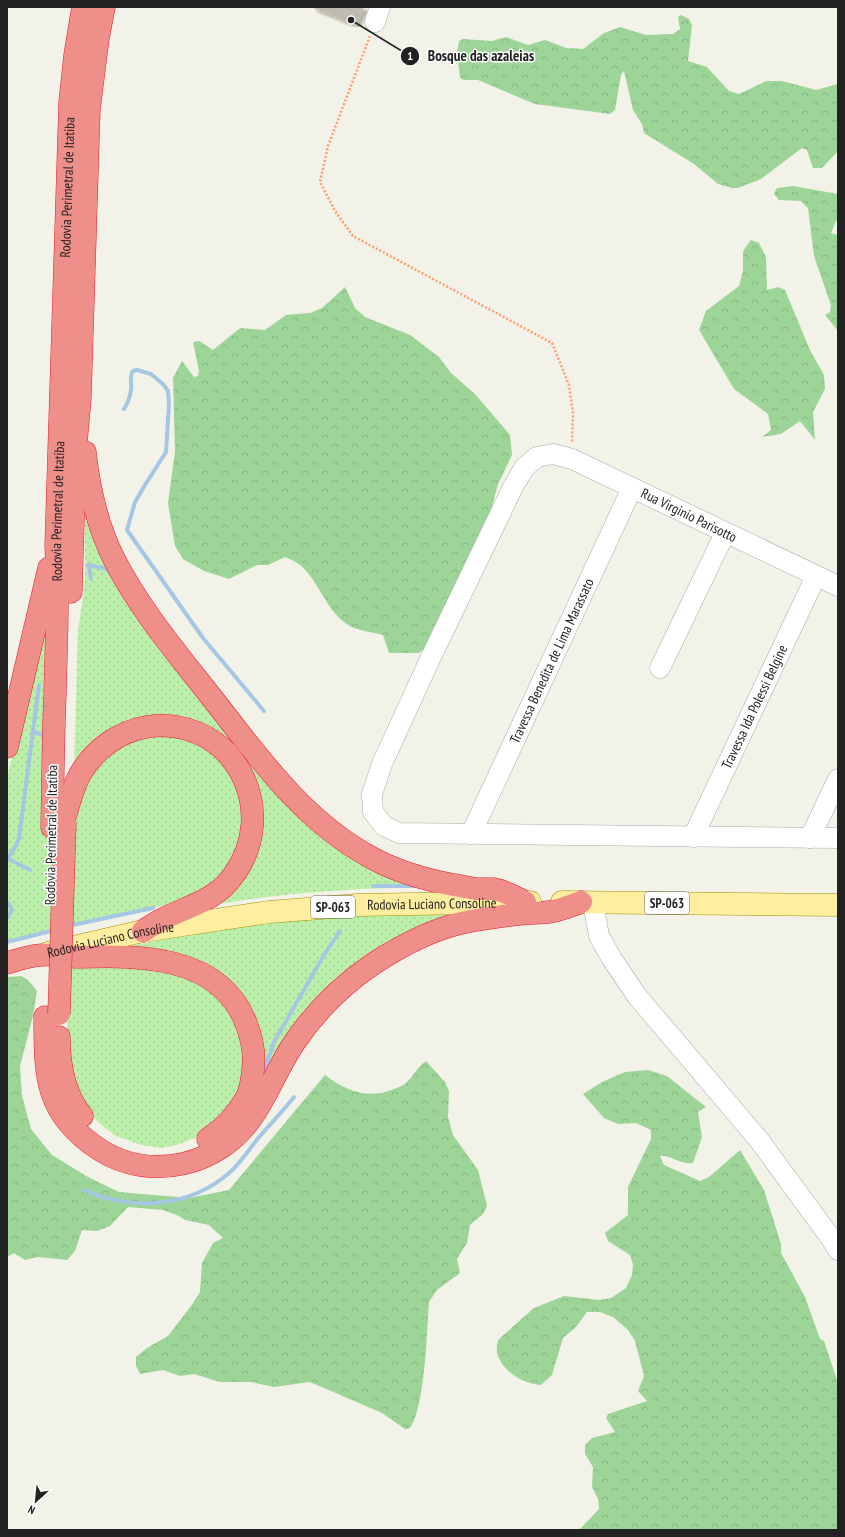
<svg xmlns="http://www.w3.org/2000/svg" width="845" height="1537" font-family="'PT Sans Narrow',sans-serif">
<defs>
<pattern id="grass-dots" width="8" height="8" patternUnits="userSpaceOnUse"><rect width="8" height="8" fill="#bcf0aa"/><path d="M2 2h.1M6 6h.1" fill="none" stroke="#a1ce92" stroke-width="1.8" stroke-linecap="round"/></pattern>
<pattern id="forest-crowns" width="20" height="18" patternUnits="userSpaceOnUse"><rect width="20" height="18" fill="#9dd599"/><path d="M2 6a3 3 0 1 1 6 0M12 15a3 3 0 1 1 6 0" fill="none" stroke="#87b784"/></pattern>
<filter id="shadow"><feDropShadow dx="3.5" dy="3.5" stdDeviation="1" flood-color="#0004"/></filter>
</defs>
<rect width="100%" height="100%" fill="#f3f2e8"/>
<!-- grass -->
<g fill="url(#grass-dots)">
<path d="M 85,511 L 258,764 L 425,887 C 356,888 286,893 217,904 L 225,893 L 255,795 L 178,717 L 154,715 L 130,720 L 74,767 L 78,630 L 84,592 L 85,571 Z"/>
<path d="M 47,608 L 45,830 L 81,795 L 101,757 L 139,734 L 194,739 L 225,762 L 243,799 L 242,842 L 214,887 L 180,901 L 138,912 L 88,922 L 7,943 L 7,778 Z"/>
<path d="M 451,913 L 452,915 L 405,936 L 264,1082 L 247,1007 L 126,947 C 153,942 180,935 206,931 C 287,917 369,915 451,913 Z"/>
<path d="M 145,963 L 213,987 L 245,1033 L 243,1090 L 202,1135 L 180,1144 L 162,1148 L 141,1145 L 114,1135 L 96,1120 L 80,1101 L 68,1065 L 67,1026 L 70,965 Z"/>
</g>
<!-- forest -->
<g fill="url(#forest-crowns)">
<path d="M 681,15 L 689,19 L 692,25 L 688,61 L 707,67 L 729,91 L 739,94 L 766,81 L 782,81 L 816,90 L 838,84 L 838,151 L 822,168 L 813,168 L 807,150 L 802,148 L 761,179 L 738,188 L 732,188 L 718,184 L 694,164 L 644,133 L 642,124 L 633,110 L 624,71 L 621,75 L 615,110 L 610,114 L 535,104 L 478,80 L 464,80 L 460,78 L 457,53 L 459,41 L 463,39 L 492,41 L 506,37 L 528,45 L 545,40 L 566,48 L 583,49 L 604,33 L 620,27 L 646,35 L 673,34 L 680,29 L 678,17 Z"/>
<path d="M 793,186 L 838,194 L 838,219 L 835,223 L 831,233 L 838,235 L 838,331 L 825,315 L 830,312 L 831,305 L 814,256 L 808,208 L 801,201 L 779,200 L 774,194 L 777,188 Z"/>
<path d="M 751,240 L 759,243 L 766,257 L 767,290 L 778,287 L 785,290 L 810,350 L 824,375 L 825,389 L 813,412 L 815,440 L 800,421 L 781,434 L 762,437 L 771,430 L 768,414 L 734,389 L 699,330 L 706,311 L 739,286 L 743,271 L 743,251 Z"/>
<path d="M 345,287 L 355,308 L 365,317 L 410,335 L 439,357 L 451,373 L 475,394 L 510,435 L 512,455 L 498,484 L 486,528 L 432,643 L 419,653 L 389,653 L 383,635 C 372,632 359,631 350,626 C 320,609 319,568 285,557 L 268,565 L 257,565 L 229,579 L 204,571 L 183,559 L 175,546 L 168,503 L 175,451 L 173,378 L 182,361 L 194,377 L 198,376 L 199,371 L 193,342 L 199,341 L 213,350 L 240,328 L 265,330 L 286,315 L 310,313 L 322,308 Z"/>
<path d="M 21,976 L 28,980 L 37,991 L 33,1016 L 20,1066 L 22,1096 L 31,1129 L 52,1155 L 88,1177 L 119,1192 L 189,1198 L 229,1190 L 325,1075 C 346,1091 368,1100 394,1089 C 398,1087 404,1086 407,1082 C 414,1076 417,1067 426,1061 L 445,1082 L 449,1091 L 448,1117 L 453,1135 L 478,1170 L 487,1206 L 483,1214 L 470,1225 L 467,1243 L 457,1259 L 460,1273 L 437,1290 L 429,1302 C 427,1330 425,1408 410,1428 L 405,1429 L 382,1413 L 310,1382 L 274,1387 L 251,1382 L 220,1382 L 194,1374 L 180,1376 L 163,1370 L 140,1374 L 136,1366 L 136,1357 L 147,1348 L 168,1336 L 191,1306 L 200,1292 L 202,1263 L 213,1243 L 223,1238 L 209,1225 L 185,1220 L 177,1215 L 163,1210 L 128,1207 L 110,1226 L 97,1231 L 82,1230 L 75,1251 L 67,1260 L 38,1257 L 25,1260 L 14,1253 L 7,1257 L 7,977 Z"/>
<path d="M 648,1070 L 667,1076 L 706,1107 L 698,1112 L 702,1137 L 693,1163 C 679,1165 670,1154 660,1156 L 664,1165 L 700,1181 L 709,1177 L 740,1150 L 764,1190 L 781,1244 L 781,1253 L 805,1297 L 820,1339 L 824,1341 L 838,1383 L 838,1530 L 579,1530 L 599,1509 L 598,1499 L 592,1487 L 593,1467 L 585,1454 L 585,1445 L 592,1438 L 615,1432 L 606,1418 L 608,1414 L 647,1401 L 638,1391 L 644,1376 L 635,1341 L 628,1330 L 613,1317 L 600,1312 L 587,1312 L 576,1327 L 563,1338 L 552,1375 L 541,1385 C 523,1384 501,1371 497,1352 C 496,1349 498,1343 498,1340 L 534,1308 L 564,1296 L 599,1300 L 611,1298 L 626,1288 L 632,1275 L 633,1265 L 630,1255 L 608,1241 L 605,1233 L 628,1215 L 628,1187 L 651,1139 L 651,1130 L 636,1123 L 618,1124 L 604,1118 L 583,1094 L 602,1082 L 625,1072 Z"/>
</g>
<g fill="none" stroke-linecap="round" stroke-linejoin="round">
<!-- stream -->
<g stroke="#a5c7e3" stroke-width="4">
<path d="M 124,409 C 128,403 130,397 131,390 C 132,384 129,376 133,371 L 137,370 L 151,374 L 163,384 L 168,391 L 169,404 L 166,452 L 145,485 L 135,502 L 127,530 L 203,638 L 264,711"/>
<path d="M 88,565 L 107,569 L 111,574"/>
<path d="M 89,566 L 91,579"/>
<path d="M 33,732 L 47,736"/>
<path d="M 7,859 L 16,846 L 19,838 L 39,685"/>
<path d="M 8,859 L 30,870"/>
<path d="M 373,886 L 417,886"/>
<path d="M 7,902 C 13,908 12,912 7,918"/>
<path d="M 68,926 L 153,908"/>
<path d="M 7,942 L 55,930"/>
<path d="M 263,1078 L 268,1059 L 274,1042 L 324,955 L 340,931"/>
<path d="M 84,1190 C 131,1211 188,1208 228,1174 C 241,1163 249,1149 260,1136 C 271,1123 283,1111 294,1097"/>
</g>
</g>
<!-- building -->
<path fill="#c0bbb0" stroke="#c6bca9" filter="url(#shadow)" d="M 312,7 L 364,7 L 356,25 Z"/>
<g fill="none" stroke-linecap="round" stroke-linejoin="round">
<defs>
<g id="minor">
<path d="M 375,22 L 380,7"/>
<path d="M 838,586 L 572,459 L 553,454 L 537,457 L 524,468 L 513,487 L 431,657 L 382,764 L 372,794 L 373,812 L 384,826 L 399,833 L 838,838"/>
<path d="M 660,668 L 725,533"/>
<path id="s1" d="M 471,834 L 632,488"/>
<path id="s2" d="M 693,837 L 816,576"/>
<path d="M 810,838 L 838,779"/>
<path d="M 593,903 L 599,936 L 612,959 L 637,996 L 759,1140 L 830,1237 L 838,1250"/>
</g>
<g id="major">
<path d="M 562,902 L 838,905"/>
<path id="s3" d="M 48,953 L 143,931 L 269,912 L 358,905 L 530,902"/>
</g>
<g id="highway">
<path d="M 85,452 C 89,489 98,527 114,559 C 139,608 175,651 209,694 C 257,755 303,822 374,859 C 398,872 427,880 454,885 C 461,886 469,888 477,889 C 483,889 488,889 494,889 C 505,891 515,897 525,902"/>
<path d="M 71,592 L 75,454 L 80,398 L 89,109 L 98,38 L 104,7"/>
<path d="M 7,747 L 49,568"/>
<path d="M 65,817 C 69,803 73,787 80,774 C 111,722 177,709 223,749 C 230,755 235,763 240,771 C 259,805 256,845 233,876 C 217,899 190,906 167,917 C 158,921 151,926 143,931"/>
<path id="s4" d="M 52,827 C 53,783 53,739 55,695 C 56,646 59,596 56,546 L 70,102 L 75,55 L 83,7"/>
<path d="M 7,963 C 18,960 31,955 42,955 C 54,954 66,957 78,957 C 139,955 220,955 246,1023 C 252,1038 255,1054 253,1070 C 252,1079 251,1089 247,1097 C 238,1113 224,1129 208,1139"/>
<path d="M 45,1017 C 45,1077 45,1114 100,1150 C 150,1182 219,1166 252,1117 C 268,1094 278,1067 294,1043 C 315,1012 342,985 373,964 C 402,945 436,927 471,921 C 487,918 503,916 519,914 C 529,913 539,913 549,912 C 560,910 571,906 581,902"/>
<path d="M 59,1037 C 59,1064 64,1094 82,1116"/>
</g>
</defs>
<!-- minor casing -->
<use href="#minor" stroke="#a9a9a9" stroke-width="21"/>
<!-- major casing -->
<use href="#major" stroke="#9f9000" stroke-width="23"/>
<!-- highway casing -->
<use href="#highway" stroke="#eb1a30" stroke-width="23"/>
<!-- path -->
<path stroke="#ff9e6c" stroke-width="2.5" stroke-dasharray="2 2" stroke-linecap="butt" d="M 370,36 L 328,146 L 320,182 L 335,211 L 353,236 L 552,343 L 569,385 L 573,413 L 572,443"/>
<!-- minor -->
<use href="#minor" stroke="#fff" stroke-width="20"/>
<!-- major -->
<use href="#major" stroke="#ffeda0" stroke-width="22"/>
<!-- highway -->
<use href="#highway" stroke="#ef8f8a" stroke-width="22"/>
<defs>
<path id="highway-bridge" d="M 59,1014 L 65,822"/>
</defs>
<!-- highway-bridge casing -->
<use href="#highway-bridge" stroke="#eb1a30" stroke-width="23" stroke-linecap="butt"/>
<!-- highway-bridge -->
<use href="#highway-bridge" stroke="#ef8f8a" stroke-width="22"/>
</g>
<g text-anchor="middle" stroke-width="3" stroke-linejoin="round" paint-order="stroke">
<!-- shield labels -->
<g fill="#fff" stroke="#646464" stroke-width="1">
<rect x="645" y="892" width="44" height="22" rx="3"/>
<rect x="311" y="896" width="44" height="22" rx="3"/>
</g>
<g font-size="13" font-weight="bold" fill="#222">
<text x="667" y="908">SP-063</text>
<text x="333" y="912">SP-063</text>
</g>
<!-- street labels -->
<g font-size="14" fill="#222" stroke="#fff">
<text dy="5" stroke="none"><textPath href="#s4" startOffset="640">Rodovia Perimetral de Itatiba</textPath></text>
<text dy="5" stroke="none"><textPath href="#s4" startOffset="316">Rodovia Perimetral de Itatiba</textPath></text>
<text transform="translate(689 515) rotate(26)" y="5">Rua Virginio Parisotto</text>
<text dy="5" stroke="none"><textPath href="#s1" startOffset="191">Travessa Benedita de Lima Marassato</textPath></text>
<text dy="5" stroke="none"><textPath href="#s2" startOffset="144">Travessa Ida Polessi Belgine</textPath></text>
<text transform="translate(51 835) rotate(-89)" y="5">Rodovia Perimetral de Itatiba</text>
<text dy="5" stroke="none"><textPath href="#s3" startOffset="388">Rodovia Luciano Consoline</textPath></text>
<text dy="5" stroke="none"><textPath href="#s3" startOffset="64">Rodovia Luciano Consoline</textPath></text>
</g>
</g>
<!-- callouts -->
<path fill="none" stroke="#222" stroke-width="1.5" d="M351 20L410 56"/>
<g fill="#222" stroke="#fff" stroke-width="1.5">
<circle cx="351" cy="20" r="4"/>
<circle cx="410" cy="56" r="10"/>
</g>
<g font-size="12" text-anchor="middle" font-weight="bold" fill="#fff">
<text x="410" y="60">1</text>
</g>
<g font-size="15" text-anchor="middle" font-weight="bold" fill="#222" stroke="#fff" stroke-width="3" stroke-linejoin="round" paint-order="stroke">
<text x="481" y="61">Bosque das azaleias</text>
</g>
<!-- border -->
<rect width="845" height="1537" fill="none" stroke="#222222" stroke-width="16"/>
<!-- north arrow -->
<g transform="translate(36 1501) rotate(207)" stroke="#ffffff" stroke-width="3" paint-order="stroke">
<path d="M0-3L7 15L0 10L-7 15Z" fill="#222222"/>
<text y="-6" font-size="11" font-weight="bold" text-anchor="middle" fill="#222222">N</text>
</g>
</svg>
